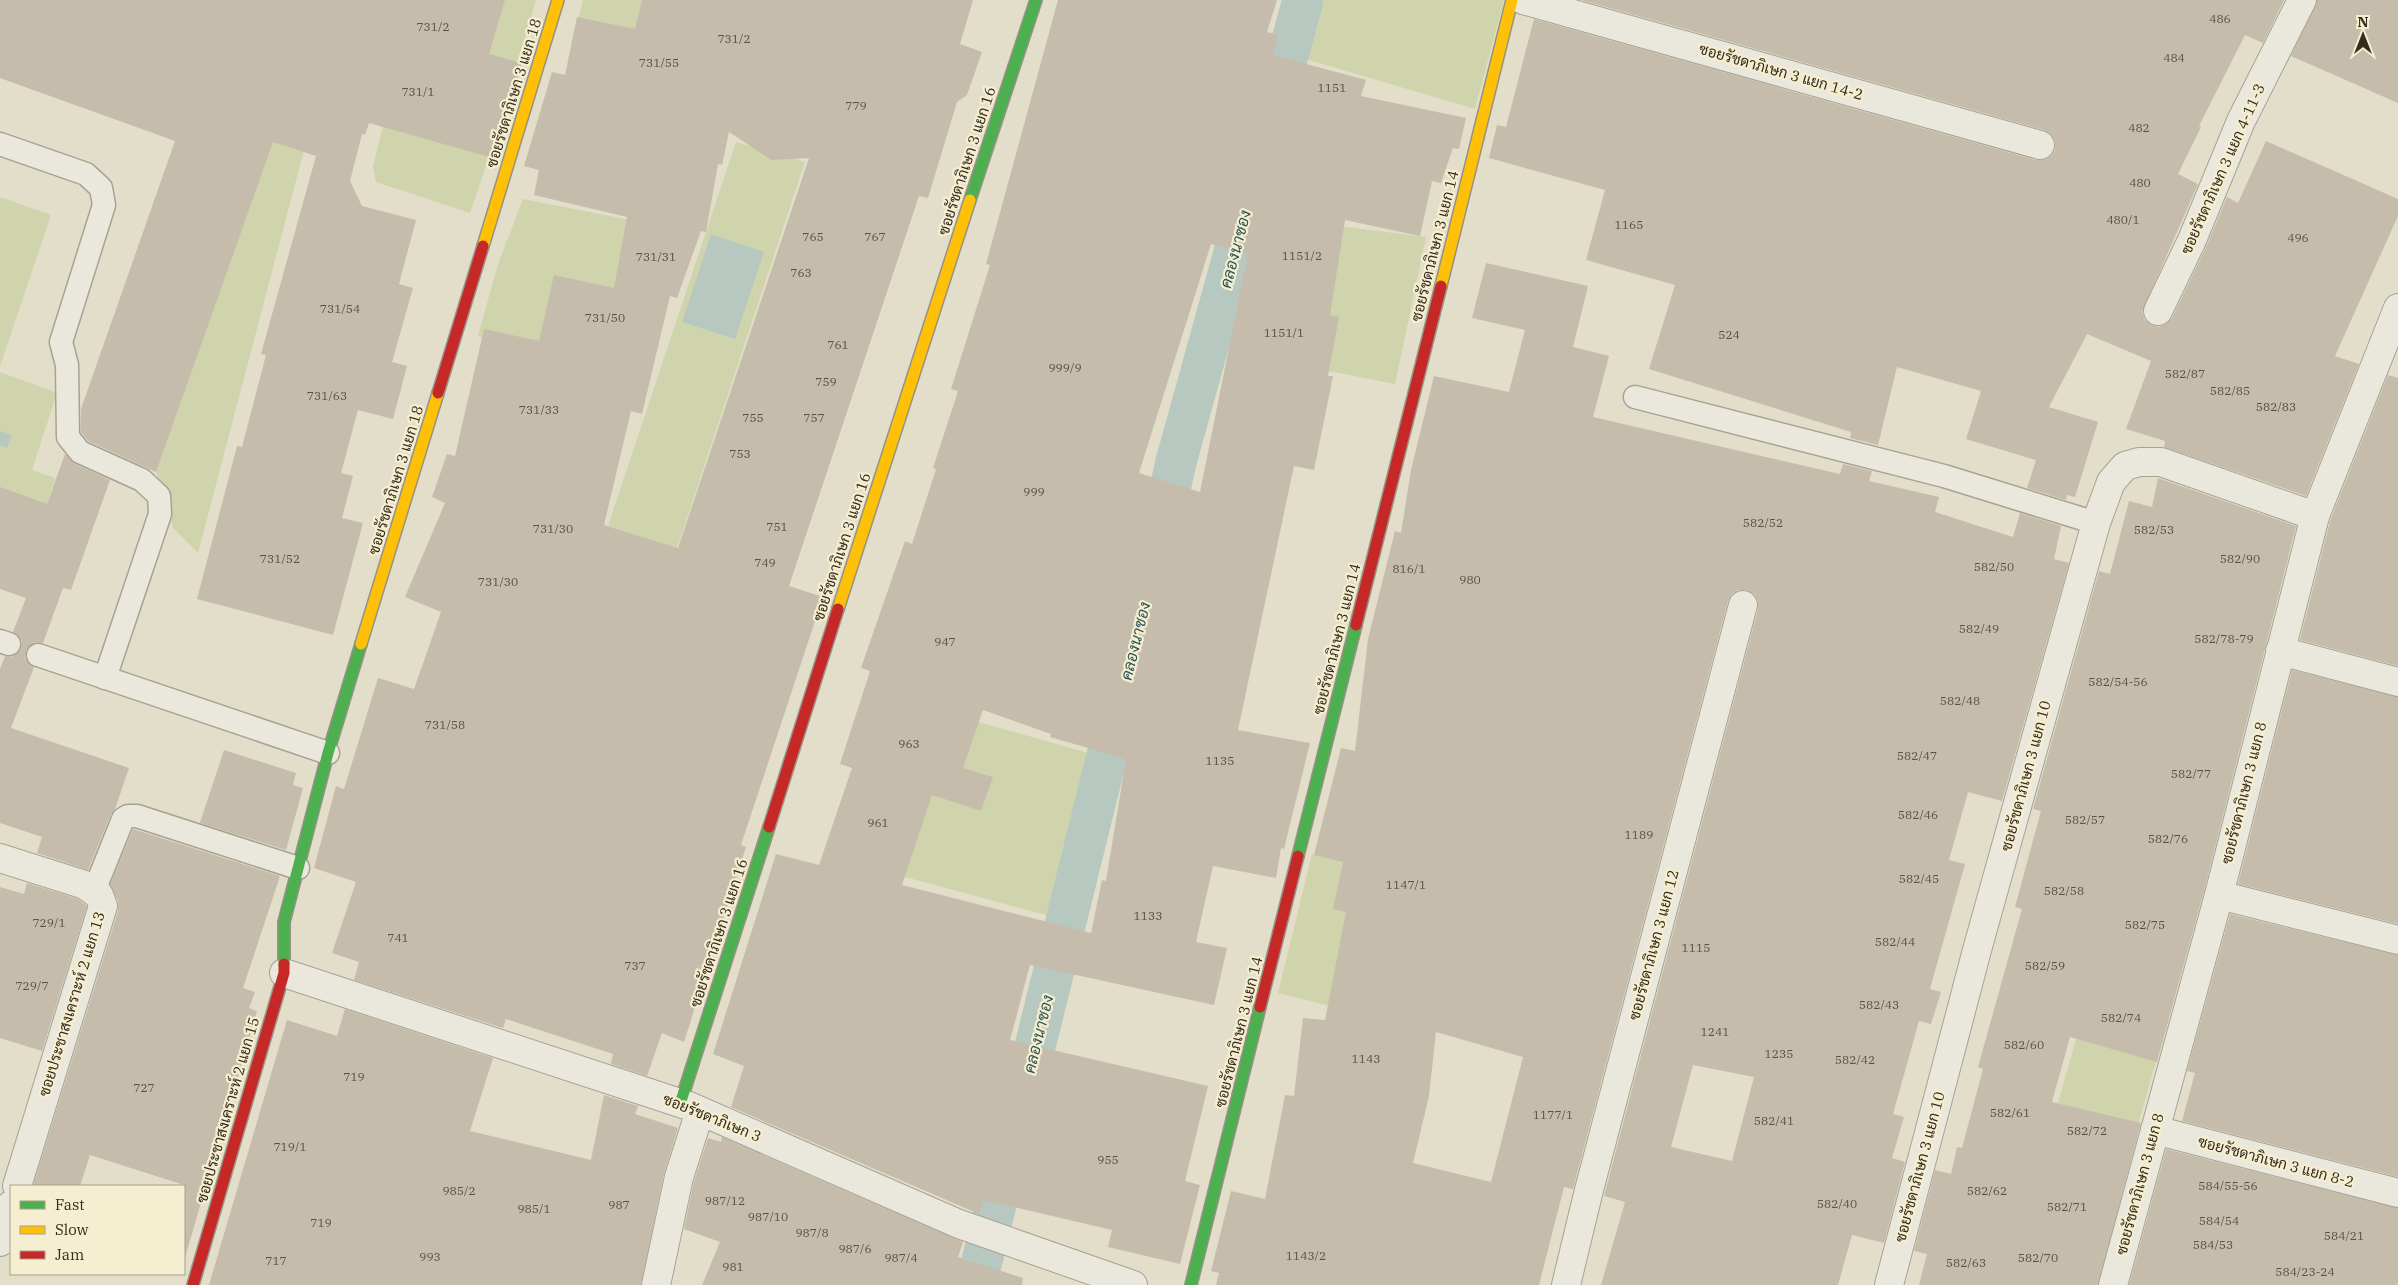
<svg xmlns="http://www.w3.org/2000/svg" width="2398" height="1285" font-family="'IBM Plex Serif',Sarabun,serif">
<rect width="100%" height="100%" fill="#e2deca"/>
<!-- green -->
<g fill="#cfd4ac">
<path d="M 453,0 L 536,0 L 515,70 L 439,48 Z"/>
<path d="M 583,0 L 672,0 L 655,48 L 577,23 Z"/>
<path d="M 1320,0 L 1504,0 L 1475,109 L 1302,58 Z"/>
<path d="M 285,60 L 324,74 L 198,553 L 173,528 L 147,440 Z"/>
<path d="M 385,118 L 493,145 L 470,213 L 376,182 L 373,167 Z"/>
<path d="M 736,142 L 805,162 L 677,548 L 608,526 Z"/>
<path d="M 0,197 L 51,215 L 0,366 Z"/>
<path d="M 523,199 L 645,223 L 613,369 L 478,336 L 498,264 Z"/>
<path d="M 1339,226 L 1426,237 L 1395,384 L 1319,369 Z"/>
<path d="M 0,372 L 57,393 L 32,470 L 55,478 L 47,504 L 0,491 Z"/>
<path d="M 968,719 L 1095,755 L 1057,918 L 894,874 Z"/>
<path d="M 1312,854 L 1395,874 L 1361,1014 L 1278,993 Z"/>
<path d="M 2078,1032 L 2158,1054 L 2138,1125 L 2058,1103 Z"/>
</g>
<!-- water -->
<g fill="#b6c8bf">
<path d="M 711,234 L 764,252 L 735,339 L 682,322 Z"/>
<path d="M 0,431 L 12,435 L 7,448 L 0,445 Z"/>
</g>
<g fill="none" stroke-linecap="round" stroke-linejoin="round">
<!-- canal -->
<g stroke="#b6c8bf" stroke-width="41">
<path d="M 1272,114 L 1303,0"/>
<path d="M 1159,539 L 1176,462 L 1250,195"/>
<path d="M 976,1285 L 1121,699"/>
</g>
</g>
<!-- building -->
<g fill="#c6bcab" fill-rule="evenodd">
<path d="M 0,0 L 505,0 L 489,54 L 522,63 L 493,158 L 369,123 L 365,135 L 362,134 L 350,181 L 362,206 L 416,220 L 399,284 L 413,288 L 392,362 L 407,366 L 393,419 L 358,410 L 341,473 L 353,476 L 342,518 L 363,523 L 333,635 L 197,599 L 237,446 L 242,447 L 266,355 L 261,354 L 316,156 L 273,142 L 156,472 L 88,441 L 81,432 L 81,409 L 175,141 L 0,78 Z"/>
<path d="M 642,0 L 973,0 L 960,44 L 982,52 L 967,95 L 957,102 L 928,198 L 919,196 L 789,586 L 823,597 L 741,845 L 746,847 L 684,1042 L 662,1033 L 647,1076 L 611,1064 L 613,1054 L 506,1019 L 503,1028 L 354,980 L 359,962 L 332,953 L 356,882 L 314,868 L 336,786 L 344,789 L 378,678 L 414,689 L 441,612 L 405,597 L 445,503 L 432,497 L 447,454 L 455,456 L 484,329 L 539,341 L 554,275 L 614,288 L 627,217 L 534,195 L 539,170 L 524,166 L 552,72 L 565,75 L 577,17 L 635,29 ZM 729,132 L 771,160 L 809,158 L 678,548 L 604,525 L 631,411 L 642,414 L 670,296 L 677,298 L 701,231 L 706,232 L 718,164 L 722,165 Z"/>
<path d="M 1058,0 L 1277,0 L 1267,32 L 1278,35 L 1273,55 L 1366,80 L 1361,96 L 1466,118 L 1459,149 L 1453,148 L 1441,183 L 1432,181 L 1420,236 L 1345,220 L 1330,315 L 1339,317 L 1328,376 L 1333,376 L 1314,470 L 1294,466 L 1238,730 L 1310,743 L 1284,849 L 1281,848 L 1276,878 L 1213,866 L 1196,942 L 1227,948 L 1214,1005 L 1030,965 L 1010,1040 L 1208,1086 L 1185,1181 L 1200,1185 L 1180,1264 L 1108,1247 L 1112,1230 L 984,1200 L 979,1214 L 731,1107 L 744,1066 L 713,1054 L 776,854 L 819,865 L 852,768 L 840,764 L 870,671 L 861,668 L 905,541 L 912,544 L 936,469 L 933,468 L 958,391 L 951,389 L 990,265 L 986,264 ZM 1211,244 L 1248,253 L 1200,492 L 1139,473 ZM 983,710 L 1051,734 L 1050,737 L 1126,759 L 1106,881 L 1102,880 L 1091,933 L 902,885 L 932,795 L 981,811 L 993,777 L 963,768 Z"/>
<path d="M 1581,0 L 2284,0 L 2263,43 L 2245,35 L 2199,126 L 2201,127 L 2178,174 L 2198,184 L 2142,312 L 2145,320 L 2152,325 L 2159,327 L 2166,324 L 2172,318 L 2206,247 L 2227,197 L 2238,203 L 2266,141 L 2398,199 L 2398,216 L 2335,356 L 2359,364 L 2306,496 L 2164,447 L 2165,441 L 2126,429 L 2151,361 L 2087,334 L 2049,407 L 2098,422 L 2075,497 L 2067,495 L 2066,500 L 2027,488 L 2036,460 L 1966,439 L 1981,391 L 1897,367 L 1878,445 L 1850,438 L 1851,432 L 1649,369 L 1675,285 L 1586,260 L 1605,190 L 1489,158 L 1497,125 L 1506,127 L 1534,19 L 2036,160 L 2043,160 L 2051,156 L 2055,150 L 2055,142 L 2051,134 L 2044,130 Z"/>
<path d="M 2317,0 L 2398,0 L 2398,103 L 2291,56 Z"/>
<path d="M 1486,263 L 1588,286 L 1573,347 L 1609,356 L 1593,417 L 1840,474 L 1843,464 L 1872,471 L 1869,481 L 1939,497 L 1935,512 L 2013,537 L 2020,513 L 2061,526 L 2054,559 L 2069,563 L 2002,801 L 1968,792 L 1949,860 L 1965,864 L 1930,989 L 1941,992 L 1931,1024 L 1919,1021 L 1893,1114 L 1904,1117 L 1892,1158 L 1905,1162 L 1884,1243 L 1852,1235 L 1838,1285 L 1601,1285 L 1625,1202 L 1604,1196 L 1758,609 L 1758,601 L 1754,594 L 1746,590 L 1738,590 L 1732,594 L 1728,601 L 1573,1189 L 1564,1187 L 1539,1285 L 1216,1285 L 1219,1273 L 1211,1271 L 1231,1191 L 1265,1199 L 1285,1095 L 1294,1096 L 1303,1018 L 1325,1020 L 1346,912 L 1333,909 L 1343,862 L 1314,855 L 1341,748 L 1355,751 L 1368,639 L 1395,531 L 1401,533 L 1411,470 L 1434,376 L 1509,392 L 1525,330 L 1472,318 ZM 1436,1032 L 1523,1057 L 1491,1182 L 1413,1163 L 1429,1096 ZM 1693,1065 L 1754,1077 L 1732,1161 L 1671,1147 Z"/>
<path d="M 2388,375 L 2398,378 L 2398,666 L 2300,640 L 2330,521 Z"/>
<path d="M 65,454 L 75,464 L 110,480 L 71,590 L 63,588 L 43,643 L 35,642 L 26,650 L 25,658 L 34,667 L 11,728 L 129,768 L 115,809 L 111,814 L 88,870 L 37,853 L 42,837 L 0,823 L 0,669 L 5,656 L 12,657 L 21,649 L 22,641 L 13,632 L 26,598 L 0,589 L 0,487 L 47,504 Z"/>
<path d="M 2158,478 L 2296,526 L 2204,891 L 2157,1062 L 2070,1037 L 2052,1102 L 2141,1123 L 2098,1285 L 1919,1285 L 1927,1254 L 1914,1251 L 1935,1170 L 1951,1174 L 1957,1147 L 1962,1148 L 1983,1069 L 1978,1067 L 2022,909 L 2015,907 L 2041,811 L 2033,809 L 2099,571 L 2110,574 L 2129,501 L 2152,507 Z"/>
<path d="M 2292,670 L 2398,697 L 2398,924 L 2238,884 Z"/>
<path d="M 224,750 L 296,773 L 293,785 L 303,788 L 286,850 L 200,823 Z"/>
<path d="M 133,829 L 280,876 L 243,988 L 255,992 L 249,1008 L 257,1011 L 184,1261 L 184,1185 L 90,1155 L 80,1186 L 33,1186 L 118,911 L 118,901 L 110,885 Z"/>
<path d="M 27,883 L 78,899 L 87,906 L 42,1051 L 0,1038 L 0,887 L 24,894 Z"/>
<path d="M 2230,914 L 2398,955 L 2398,1177 L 2182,1121 L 2195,1073 L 2187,1071 Z"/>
<path d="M 345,1009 L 493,1058 L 470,1131 L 591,1160 L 604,1095 L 638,1106 L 635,1114 L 678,1128 L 664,1174 L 641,1285 L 209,1285 L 287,1020 L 337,1036 Z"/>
<path d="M 722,1137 L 963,1242 L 958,1257 L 1023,1278 L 1022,1285 L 702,1285 L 720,1242 L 684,1229 L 694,1181 L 708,1138 L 721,1142 Z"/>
<path d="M 2166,1149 L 2398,1208 L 2398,1285 L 2129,1285 Z"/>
</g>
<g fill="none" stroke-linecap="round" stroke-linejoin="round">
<defs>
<g id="lane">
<path d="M 0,144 L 86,174 L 101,188 L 104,205 L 61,342 L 67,365 L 68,437 L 80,452 L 142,480 L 159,496 L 160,514 L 105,678"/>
<path d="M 1635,397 L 1944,476 L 2096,523"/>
<path d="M 0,641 L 9,644"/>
<path d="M 38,655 L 328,753"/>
<path d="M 94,891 L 123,819 L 128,816 L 137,816 L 298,868"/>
</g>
<g id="street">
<path d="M 1523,0 L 2040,145"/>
<path d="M 2158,311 L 2192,240 L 2241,121 L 2302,0"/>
<path d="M 2280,651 L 2398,682"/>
<path d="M 0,858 L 85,885 L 99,895 L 103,906 L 17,1186"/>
<path d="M 2219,895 L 2398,940"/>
<path d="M 284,973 L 689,1106 L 959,1224 L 1133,1285"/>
<path d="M 2155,1130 L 2398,1193"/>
<path d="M 0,1242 L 11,1205"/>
<path d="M 656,1285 L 679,1177 L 700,1111"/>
<path d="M 1566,1285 L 1589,1190 L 1743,605"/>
<path d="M 1889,1285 L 1977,950 L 2096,523 L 2111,482 L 2125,466 L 2139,462 L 2161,462 L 2315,516"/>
<path d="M 2113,1285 L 2219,895 L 2315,516 L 2398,308"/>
</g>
<g id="fast">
<path d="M 970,200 L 1036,0"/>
<path d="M 1298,856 L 1356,625"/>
<path d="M 284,964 L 284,922 L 328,753 L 361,644"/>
<path d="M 680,1104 L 769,827"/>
<path d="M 1191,1285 L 1260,1007"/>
</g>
<g id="slow">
<path d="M 483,246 L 558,0"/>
<path d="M 1441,286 L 1512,0"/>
<path d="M 838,609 L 970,200"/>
<path d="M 361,644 L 438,393"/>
</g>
<g id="jam">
<path d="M 438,393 L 483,246"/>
<path d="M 1356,625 L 1441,286"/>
<path d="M 769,827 L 838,609"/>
<path d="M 1260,1007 L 1298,856"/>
<path d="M 193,1285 L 284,973 L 284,964"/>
</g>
</defs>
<!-- lane casing -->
<use href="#lane" stroke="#a7a294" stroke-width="25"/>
<!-- street casing -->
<use href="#street" stroke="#a7a294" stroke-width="30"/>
<!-- fast casing -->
<use href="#fast" stroke="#979284" stroke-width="14"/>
<!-- slow casing -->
<use href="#slow" stroke="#979284" stroke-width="14"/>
<!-- jam casing -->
<use href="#jam" stroke="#979284" stroke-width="14"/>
<!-- lane -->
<use href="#lane" stroke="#eae8dc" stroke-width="22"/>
<!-- street -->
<use href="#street" stroke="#eae8dc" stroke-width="28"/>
<!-- fast -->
<use href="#fast" stroke="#4caf50" stroke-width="11"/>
<!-- slow -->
<use href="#slow" stroke="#ffc107" stroke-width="11"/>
<!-- jam -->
<use href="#jam" stroke="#c62828" stroke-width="11"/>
</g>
<g text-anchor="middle" stroke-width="4.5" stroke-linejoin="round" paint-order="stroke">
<!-- number labels -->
<g font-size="12" fill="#5a4f40">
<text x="2220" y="23">486</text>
<text x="433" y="31">731/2</text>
<text x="734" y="43">731/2</text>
<text x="2174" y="62">484</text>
<text x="659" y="67">731/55</text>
<text x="1332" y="92">1151</text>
<text x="418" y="96">731/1</text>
<text x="856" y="110">779</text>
<text x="2139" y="132">482</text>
<text x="2140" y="187">480</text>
<text x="2123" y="224">480/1</text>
<text x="1629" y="229">1165</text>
<text x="813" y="241">765</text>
<text x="875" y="241">767</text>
<text x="2298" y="242">496</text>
<text x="1302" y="260">1151/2</text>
<text x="656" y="261">731/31</text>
<text x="801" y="277">763</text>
<text x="340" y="313">731/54</text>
<text x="605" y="322">731/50</text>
<text x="1284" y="337">1151/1</text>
<text x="1729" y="339">524</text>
<text x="838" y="349">761</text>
<text x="1065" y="372">999/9</text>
<text x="2185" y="378">582/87</text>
<text x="826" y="386">759</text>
<text x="2230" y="395">582/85</text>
<text x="327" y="400">731/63</text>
<text x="2276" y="411">582/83</text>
<text x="539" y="414">731/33</text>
<text x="753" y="422">755</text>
<text x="814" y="422">757</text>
<text x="740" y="458">753</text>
<text x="1034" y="496">999</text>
<text x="1763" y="527">582/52</text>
<text x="777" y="531">751</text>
<text x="553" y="533">731/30</text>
<text x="2154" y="534">582/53</text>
<text x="280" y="563">731/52</text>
<text x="2240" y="563">582/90</text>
<text x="765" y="567">749</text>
<text x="1994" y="571">582/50</text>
<text x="1409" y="573">816/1</text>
<text x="1470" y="584">980</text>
<text x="498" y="586">731/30</text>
<text x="1979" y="633">582/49</text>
<text x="2224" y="643">582/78-79</text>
<text x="945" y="646">947</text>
<text x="2118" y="686">582/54-56</text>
<text x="1960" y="705">582/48</text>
<text x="445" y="729">731/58</text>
<text x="909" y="748">963</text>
<text x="1917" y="760">582/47</text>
<text x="1220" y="765">1135</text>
<text x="2191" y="778">582/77</text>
<text x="1918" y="819">582/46</text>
<text x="2085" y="824">582/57</text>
<text x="878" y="827">961</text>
<text x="1639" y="839">1189</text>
<text x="2168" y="843">582/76</text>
<text x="1919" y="883">582/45</text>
<text x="1406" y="889">1147/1</text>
<text x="2064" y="895">582/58</text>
<text x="1148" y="920">1133</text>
<text x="49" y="927">729/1</text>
<text x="2145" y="929">582/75</text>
<text x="398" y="942">741</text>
<text x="1895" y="946">582/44</text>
<text x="1696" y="952">1115</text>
<text x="635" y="970">737</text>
<text x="2045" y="970">582/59</text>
<text x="32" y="990">729/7</text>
<text x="1879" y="1009">582/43</text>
<text x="2121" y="1022">582/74</text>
<text x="1715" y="1036">1241</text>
<text x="2024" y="1049">582/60</text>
<text x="1779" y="1058">1235</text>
<text x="1366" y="1063">1143</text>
<text x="1855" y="1064">582/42</text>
<text x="354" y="1081">719</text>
<text x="144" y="1092">727</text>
<text x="2010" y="1117">582/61</text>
<text x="1553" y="1119">1177/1</text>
<text x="1774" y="1125">582/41</text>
<text x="2087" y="1135">582/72</text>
<text x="290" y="1151">719/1</text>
<text x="1108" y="1164">955</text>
<text x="2228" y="1190">584/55-56</text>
<text x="459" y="1195">985/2</text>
<text x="1987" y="1195">582/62</text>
<text x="725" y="1205">987/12</text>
<text x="1837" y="1208">582/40</text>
<text x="619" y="1209">987</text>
<text x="2067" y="1211">582/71</text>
<text x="534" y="1213">985/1</text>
<text x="768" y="1221">987/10</text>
<text x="2219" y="1225">584/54</text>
<text x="321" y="1227">719</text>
<text x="812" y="1237">987/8</text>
<text x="2344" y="1240">584/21</text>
<text x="2213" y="1249">584/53</text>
<text x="855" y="1253">987/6</text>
<text x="1306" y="1260">1143/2</text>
<text x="430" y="1261">993</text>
<text x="901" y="1262">987/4</text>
<text x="2038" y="1262">582/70</text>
<text x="276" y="1265">717</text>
<text x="1966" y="1267">582/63</text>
<text x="733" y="1271">981</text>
<text x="2305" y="1276">584/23-24</text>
</g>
<!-- street labels -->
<g font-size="15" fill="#362b1d" stroke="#f5eed0">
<text transform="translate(1781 72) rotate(16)" y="5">ซอยรัชดาภิเษก 3 แยก 14-2</text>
<text transform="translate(514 93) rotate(-73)" y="5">ซอยรัชดาภิเษก 3 แยก 18</text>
<text transform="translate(967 161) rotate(-72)" y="5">ซอยรัชดาภิเษก 3 แยก 16</text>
<text transform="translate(2223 169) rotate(-66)" y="5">ซอยรัชดาภิเษก 3 แยก 4-11-3</text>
<text transform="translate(1435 246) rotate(-76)" y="5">ซอยรัชดาภิเษก 3 แยก 14</text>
<text transform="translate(396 480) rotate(-73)" y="5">ซอยรัชดาภิเษก 3 แยก 18</text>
<text transform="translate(842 547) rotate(-72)" y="5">ซอยรัชดาภิเษก 3 แยก 16</text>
<text transform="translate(1337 639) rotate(-76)" y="5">ซอยรัชดาภิเษก 3 แยก 14</text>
<text transform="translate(2026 776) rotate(-75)" y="5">ซอยรัชดาภิเษก 3 แยก 10</text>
<text transform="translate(2244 793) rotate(-76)" y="5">ซอยรัชดาภิเษก 3 แยก 8</text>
<text transform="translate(719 933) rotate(-72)" y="5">ซอยรัชดาภิเษก 3 แยก 16</text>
<text transform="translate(1654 945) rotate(-75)" y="5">ซอยรัชดาภิเษก 3 แยก 12</text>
<text transform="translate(72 1004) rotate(-73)" y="5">ซอยประชาสงเคราะห์ 2 แยก 13</text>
<text transform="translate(1239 1032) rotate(-76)" y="5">ซอยรัชดาภิเษก 3 แยก 14</text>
<text transform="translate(228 1110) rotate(-74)" y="5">ซอยประชาสงเคราะห์ 2 แยก 15</text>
<text transform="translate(712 1118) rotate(22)" y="5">ซอยรัชดาภิเษก 3</text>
<text transform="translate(2276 1162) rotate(15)" y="5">ซอยรัชดาภิเษก 3 แยก 8-2</text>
<text transform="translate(1920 1167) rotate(-75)" y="5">ซอยรัชดาภิเษก 3 แยก 10</text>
<text transform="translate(2140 1184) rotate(-75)" y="5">ซอยรัชดาภิเษก 3 แยก 8</text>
</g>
<!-- water labels -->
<g font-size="16" font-style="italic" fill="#2c5455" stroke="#f5eed0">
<text transform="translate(1235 249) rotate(-75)" y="6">คลองนาซอง</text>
<text transform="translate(1135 641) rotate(-76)" y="6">คลองนาซอง</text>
<text transform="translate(1038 1034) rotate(-76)" y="6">คลองนาซอง</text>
</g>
</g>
<!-- legend -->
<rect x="10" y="1185" width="175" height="90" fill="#f5eed0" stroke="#a9a088"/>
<rect x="20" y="1201" width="25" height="8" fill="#4caf50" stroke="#a9a088"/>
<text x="55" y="1210" font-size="15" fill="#362b1d">Fast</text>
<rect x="20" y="1226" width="25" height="8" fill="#ffc107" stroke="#a9a088"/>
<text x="55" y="1235" font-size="15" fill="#362b1d">Slow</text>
<rect x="20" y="1251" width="25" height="8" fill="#c62828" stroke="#a9a088"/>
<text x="55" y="1260" font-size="15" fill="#362b1d">Jam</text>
<!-- north arrow -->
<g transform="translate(2363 35)" stroke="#f5eed0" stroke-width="4" paint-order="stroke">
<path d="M0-4L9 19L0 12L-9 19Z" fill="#362b1d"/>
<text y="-8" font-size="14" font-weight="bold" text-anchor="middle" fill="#362b1d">N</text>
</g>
</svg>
